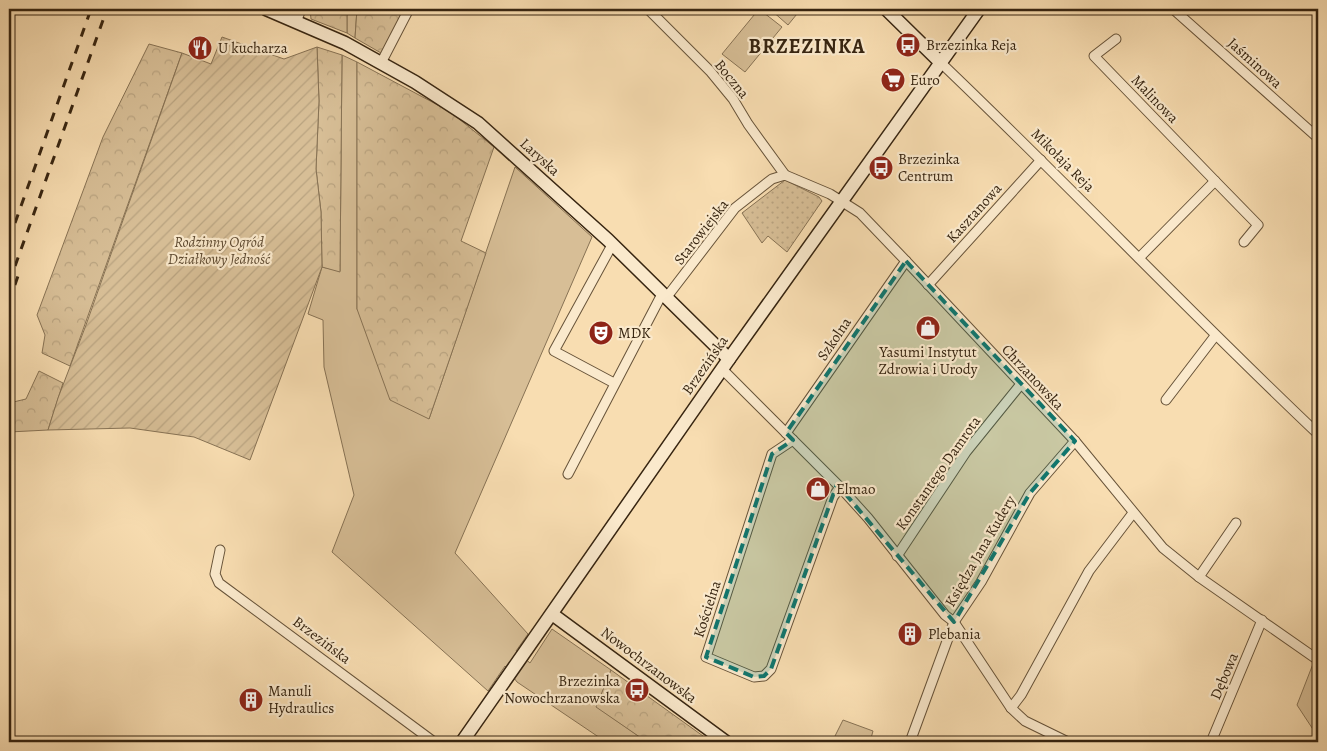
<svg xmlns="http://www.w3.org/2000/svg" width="1327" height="751" font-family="Alegreya,serif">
<defs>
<pattern id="forest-crowns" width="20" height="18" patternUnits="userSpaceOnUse" patternTransform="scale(1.25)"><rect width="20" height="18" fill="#d7be96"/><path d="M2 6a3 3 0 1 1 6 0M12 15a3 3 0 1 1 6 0" fill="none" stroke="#b9a380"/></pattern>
<pattern id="park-dots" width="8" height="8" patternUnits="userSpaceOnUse" patternTransform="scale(1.25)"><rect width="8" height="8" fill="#d7be96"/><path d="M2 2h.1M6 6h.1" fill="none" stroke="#b9a380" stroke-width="1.8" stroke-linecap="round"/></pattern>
<pattern id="garden-furrows" width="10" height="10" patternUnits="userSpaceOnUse" patternTransform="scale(1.25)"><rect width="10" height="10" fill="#d7be96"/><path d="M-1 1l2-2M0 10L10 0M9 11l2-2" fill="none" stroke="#b9a380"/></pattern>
</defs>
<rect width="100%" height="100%" fill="#f8ddb1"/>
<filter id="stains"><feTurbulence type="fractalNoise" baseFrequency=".004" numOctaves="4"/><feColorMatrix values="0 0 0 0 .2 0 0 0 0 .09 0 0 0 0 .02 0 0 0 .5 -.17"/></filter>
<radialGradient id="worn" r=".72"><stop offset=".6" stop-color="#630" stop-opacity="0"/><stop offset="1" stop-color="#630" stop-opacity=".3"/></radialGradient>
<!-- grass -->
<g fill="#d7be96" stroke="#877254">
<path d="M 347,9 L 357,9 L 355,38 L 347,33 Z"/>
<path d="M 759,9 L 782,27 L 745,72 L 722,54 Z"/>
<path d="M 772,9 L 801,9 L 788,25 L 771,10 Z"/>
<path d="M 342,55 L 357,62 L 357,309 L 429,419 L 515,167 L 592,237 L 455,553 L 528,634 L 516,651 L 530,663 L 552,629 L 611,670 L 597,707 L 647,742 L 606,742 L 517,682 L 505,666 L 488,691 L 332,552 L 354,495 L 324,367 L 323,320 L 308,314 L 322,267 L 340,271 Z"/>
<path d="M 1318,651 L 1318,737 L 1297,705 Z"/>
<path d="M 843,720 L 873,731 L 870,742 L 832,742 Z"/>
</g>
<!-- forest -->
<g fill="url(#forest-crowns)" stroke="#877254">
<path d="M 310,9 L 347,9 L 347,33 L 311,19 Z"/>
<path d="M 357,9 L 405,9 L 381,53 L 355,38 Z"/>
<path d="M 149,44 L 182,53 L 70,366 L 42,353 L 45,335 L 37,315 L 103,137 Z"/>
<path d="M 317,47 L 342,55 L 340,272 L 322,267 L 321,212 L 316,169 L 319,101 Z"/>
<path d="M 357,62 L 449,111 L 494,147 L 461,241 L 486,253 L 429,419 L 390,400 L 357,309 Z"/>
<path d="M 39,371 L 63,383 L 48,430 L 9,432 L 9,403 L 26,399 Z"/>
<path d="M 611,670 L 710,741 L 709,742 L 647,742 L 596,707 Z"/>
</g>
<!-- park -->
<path fill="url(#park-dots)" stroke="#877254" d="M 785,180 L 819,197 L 822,201 L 787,252 L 768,236 L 762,243 L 742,213 Z"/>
<!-- garden -->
<path fill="url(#garden-furrows)" stroke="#877254" d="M 222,37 L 284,59 L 317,47 L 319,101 L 316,169 L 321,212 L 322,267 L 250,460 L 194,437 L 130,428 L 48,430 L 58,398 L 86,325 L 182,53 L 211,64 Z"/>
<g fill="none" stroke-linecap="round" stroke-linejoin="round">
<defs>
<g id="street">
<path d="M 648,9 L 710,71 L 733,99 L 748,124 L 785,175"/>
<path d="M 1173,9 L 1318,138"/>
<path d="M 297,20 L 301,9"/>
<path d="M 1116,39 L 1094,56 L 1215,181"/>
<path d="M 940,62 C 1068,184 1190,313 1318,434"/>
<path d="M 381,63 L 409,9"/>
<path d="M 612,245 L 554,351 L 614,383"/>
<path d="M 1139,258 L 1215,181 L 1258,225 L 1244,242"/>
<path d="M 928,285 L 1041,160"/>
<path d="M 666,298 L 735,208 L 772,179 L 785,175 L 830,194 L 860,213 L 906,261 L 1075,441 L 1163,548 L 1199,577 L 1318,660"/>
<path d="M 722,369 L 840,487 L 868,518 L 945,615 L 954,622 L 1011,708 L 1025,721 L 1068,742"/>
<path d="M 1166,400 L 1215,336"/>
<path d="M 786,433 L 906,261"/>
<path d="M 793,440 L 772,454 L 706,657 L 754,677 L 764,676 L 771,669 L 833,497 L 840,487"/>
<path d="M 568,474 L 662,294"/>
<path d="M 220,550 L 215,574 L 219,583 L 434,742"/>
<path d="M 897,556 L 966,452 L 1021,384"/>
<path d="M 1199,577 L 1236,523"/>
<path d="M 1011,708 L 1021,695 L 1089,571 L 1133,513"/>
<path d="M 910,742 L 954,622 L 981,582 L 1030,493 L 1075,441"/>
<path d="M 1211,742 L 1262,620"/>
</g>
<g id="secondary">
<path d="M 266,9 L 345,43 L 415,82 L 478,123 L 608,240 L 729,359"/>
<path d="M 886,9 L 940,62"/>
<path d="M 552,614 L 726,742"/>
<path d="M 462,742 L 729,359 L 979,9"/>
</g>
</defs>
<!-- street casing -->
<use href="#street" stroke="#675339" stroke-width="11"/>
<!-- secondary casing -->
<use href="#secondary" stroke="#372511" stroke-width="15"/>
<!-- street -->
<use href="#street" stroke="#fae9cc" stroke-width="9"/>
<!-- secondary -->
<use href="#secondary" stroke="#fae9cc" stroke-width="12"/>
<!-- rail -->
<g stroke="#372511" stroke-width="3" stroke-dasharray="9 9" stroke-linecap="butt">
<path d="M 9,240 L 91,9"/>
<path d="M 9,283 L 107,9"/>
<path d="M 9,302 L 18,276"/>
</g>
</g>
<!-- marked area -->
<path fill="#0f766e" fill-opacity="0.2" stroke="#0f766e" stroke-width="4" stroke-dasharray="10 6" stroke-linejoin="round" d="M 906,261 L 1075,441 L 1030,493 L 954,622 L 837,484 L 771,669 L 764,676 L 754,677 L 706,657 L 772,454 L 793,440 L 786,433 Z"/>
<!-- icons -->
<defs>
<symbol id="bus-disc" viewBox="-11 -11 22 22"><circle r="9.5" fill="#8f2418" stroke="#fae9cc"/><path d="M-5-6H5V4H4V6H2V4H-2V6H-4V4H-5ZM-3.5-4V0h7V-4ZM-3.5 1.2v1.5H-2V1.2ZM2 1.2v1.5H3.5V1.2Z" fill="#fff"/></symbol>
<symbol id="restaurant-disc" viewBox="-11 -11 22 22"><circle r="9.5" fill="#8f2418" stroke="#fae9cc"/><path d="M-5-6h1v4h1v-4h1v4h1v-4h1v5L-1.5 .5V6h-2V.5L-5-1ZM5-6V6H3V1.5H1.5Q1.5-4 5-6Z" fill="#fff"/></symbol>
<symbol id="supermarket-disc" viewBox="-11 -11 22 22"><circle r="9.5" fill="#8f2418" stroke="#fae9cc"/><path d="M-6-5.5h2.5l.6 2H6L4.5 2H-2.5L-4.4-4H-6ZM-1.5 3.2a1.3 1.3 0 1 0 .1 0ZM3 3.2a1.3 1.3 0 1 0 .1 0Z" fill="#fff"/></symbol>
<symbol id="shop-disc" viewBox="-11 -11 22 22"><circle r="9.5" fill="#8f2418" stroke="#fae9cc"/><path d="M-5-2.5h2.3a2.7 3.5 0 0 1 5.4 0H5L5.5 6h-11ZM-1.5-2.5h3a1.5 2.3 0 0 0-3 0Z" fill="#fff"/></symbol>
<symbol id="theatre-disc" viewBox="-11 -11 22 22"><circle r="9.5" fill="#8f2418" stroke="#fae9cc"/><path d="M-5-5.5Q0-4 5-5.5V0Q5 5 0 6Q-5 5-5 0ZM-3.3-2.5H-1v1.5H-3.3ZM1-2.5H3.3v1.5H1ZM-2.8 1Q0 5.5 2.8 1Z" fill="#fff"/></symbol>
<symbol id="building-disc" viewBox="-11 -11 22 22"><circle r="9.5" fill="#8f2418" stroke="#fae9cc"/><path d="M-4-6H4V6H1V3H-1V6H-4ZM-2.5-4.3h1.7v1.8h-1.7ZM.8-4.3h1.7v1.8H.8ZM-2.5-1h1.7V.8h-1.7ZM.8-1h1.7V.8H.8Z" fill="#fff"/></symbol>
</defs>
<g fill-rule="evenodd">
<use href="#bus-disc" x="894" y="31" width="28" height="28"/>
<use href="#restaurant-disc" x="186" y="34" width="28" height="28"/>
<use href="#supermarket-disc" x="879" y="66" width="28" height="28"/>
<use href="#bus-disc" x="867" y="154" width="28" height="28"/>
<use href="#shop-disc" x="914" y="314" width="28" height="28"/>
<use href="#theatre-disc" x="587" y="319" width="28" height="28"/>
<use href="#shop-disc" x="804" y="475" width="28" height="28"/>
<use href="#building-disc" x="896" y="620" width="28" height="28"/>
<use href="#bus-disc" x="623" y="676" width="28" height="28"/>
<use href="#building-disc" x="237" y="686" width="28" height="28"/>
</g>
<g text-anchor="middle" stroke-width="4.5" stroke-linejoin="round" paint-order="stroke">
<!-- poi labels -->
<g font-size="15" fill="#372511" stroke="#fae9cc" text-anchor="start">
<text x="926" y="50">Brzezinka Reja</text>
<text x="218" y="53">U kucharza</text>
<text x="910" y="85">Euro</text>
<text x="898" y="164">Brzezinka<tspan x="898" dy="17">Centrum</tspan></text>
<text x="618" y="338">MDK</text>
<text x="928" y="357" text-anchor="middle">Yasumi Instytut<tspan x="928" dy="17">Zdrowia i Urody</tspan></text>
<text x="836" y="494">Elmao</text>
<text x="928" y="639">Plebania</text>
<text x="620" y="686" text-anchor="end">Brzezinka<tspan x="620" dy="17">Nowochrzanowska</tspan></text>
<text x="268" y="696">Manuli<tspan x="268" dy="17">Hydraulics</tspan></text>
</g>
<!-- street labels -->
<g font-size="15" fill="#372511" stroke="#fae9cc">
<text transform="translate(1255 63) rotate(42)" y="5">Jaśminowa</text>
<text transform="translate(732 79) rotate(51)" y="5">Boczna</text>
<text transform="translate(1155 99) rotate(46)" y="5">Malinowa</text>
<text transform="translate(540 157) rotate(42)" y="5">Laryska</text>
<text transform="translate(1063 160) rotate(45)" y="5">Mikołaja Reja</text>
<text transform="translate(974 213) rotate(-48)" y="5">Kasztanowa</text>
<text transform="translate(701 232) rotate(-52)" y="5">Starowiejska</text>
<text transform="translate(834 339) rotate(-56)" y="5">Szkolna</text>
<text transform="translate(705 365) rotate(-55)" y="5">Brzezińska</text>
<text transform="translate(1033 377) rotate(47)" y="5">Chrzanowska</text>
<text transform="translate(938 473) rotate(-55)" y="5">Konstantego Damrota</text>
<text transform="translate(980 551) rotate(-60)" y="5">Księdza Jana Kudery</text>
<text transform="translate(707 609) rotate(-72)" y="5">Kościelna</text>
<text transform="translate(322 640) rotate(37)" y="5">Brzezińska</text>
<text transform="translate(649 665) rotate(37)" y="5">Nowochrzanowska</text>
<text transform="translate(1224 676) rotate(-67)" y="5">Dębowa</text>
</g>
<!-- park labels -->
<g font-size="15" font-style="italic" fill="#5f4b32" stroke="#fae9cc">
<text x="219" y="247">Rodzinny Ogród<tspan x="219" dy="17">Działkowy Jedność</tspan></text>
</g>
<!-- district labels -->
<g font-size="20" font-weight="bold" letter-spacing="1" fill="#372511" stroke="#fae9cc">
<text x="807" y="53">BRZEZINKA</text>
</g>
</g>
<!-- margin -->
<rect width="1327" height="751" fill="none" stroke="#f8ddb1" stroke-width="30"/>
<rect x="10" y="10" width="1307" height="731" fill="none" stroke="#372511" stroke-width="2.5"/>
<rect x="15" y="15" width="1297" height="721" fill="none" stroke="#372511"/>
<rect width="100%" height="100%" filter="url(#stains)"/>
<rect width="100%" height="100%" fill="url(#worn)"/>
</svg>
